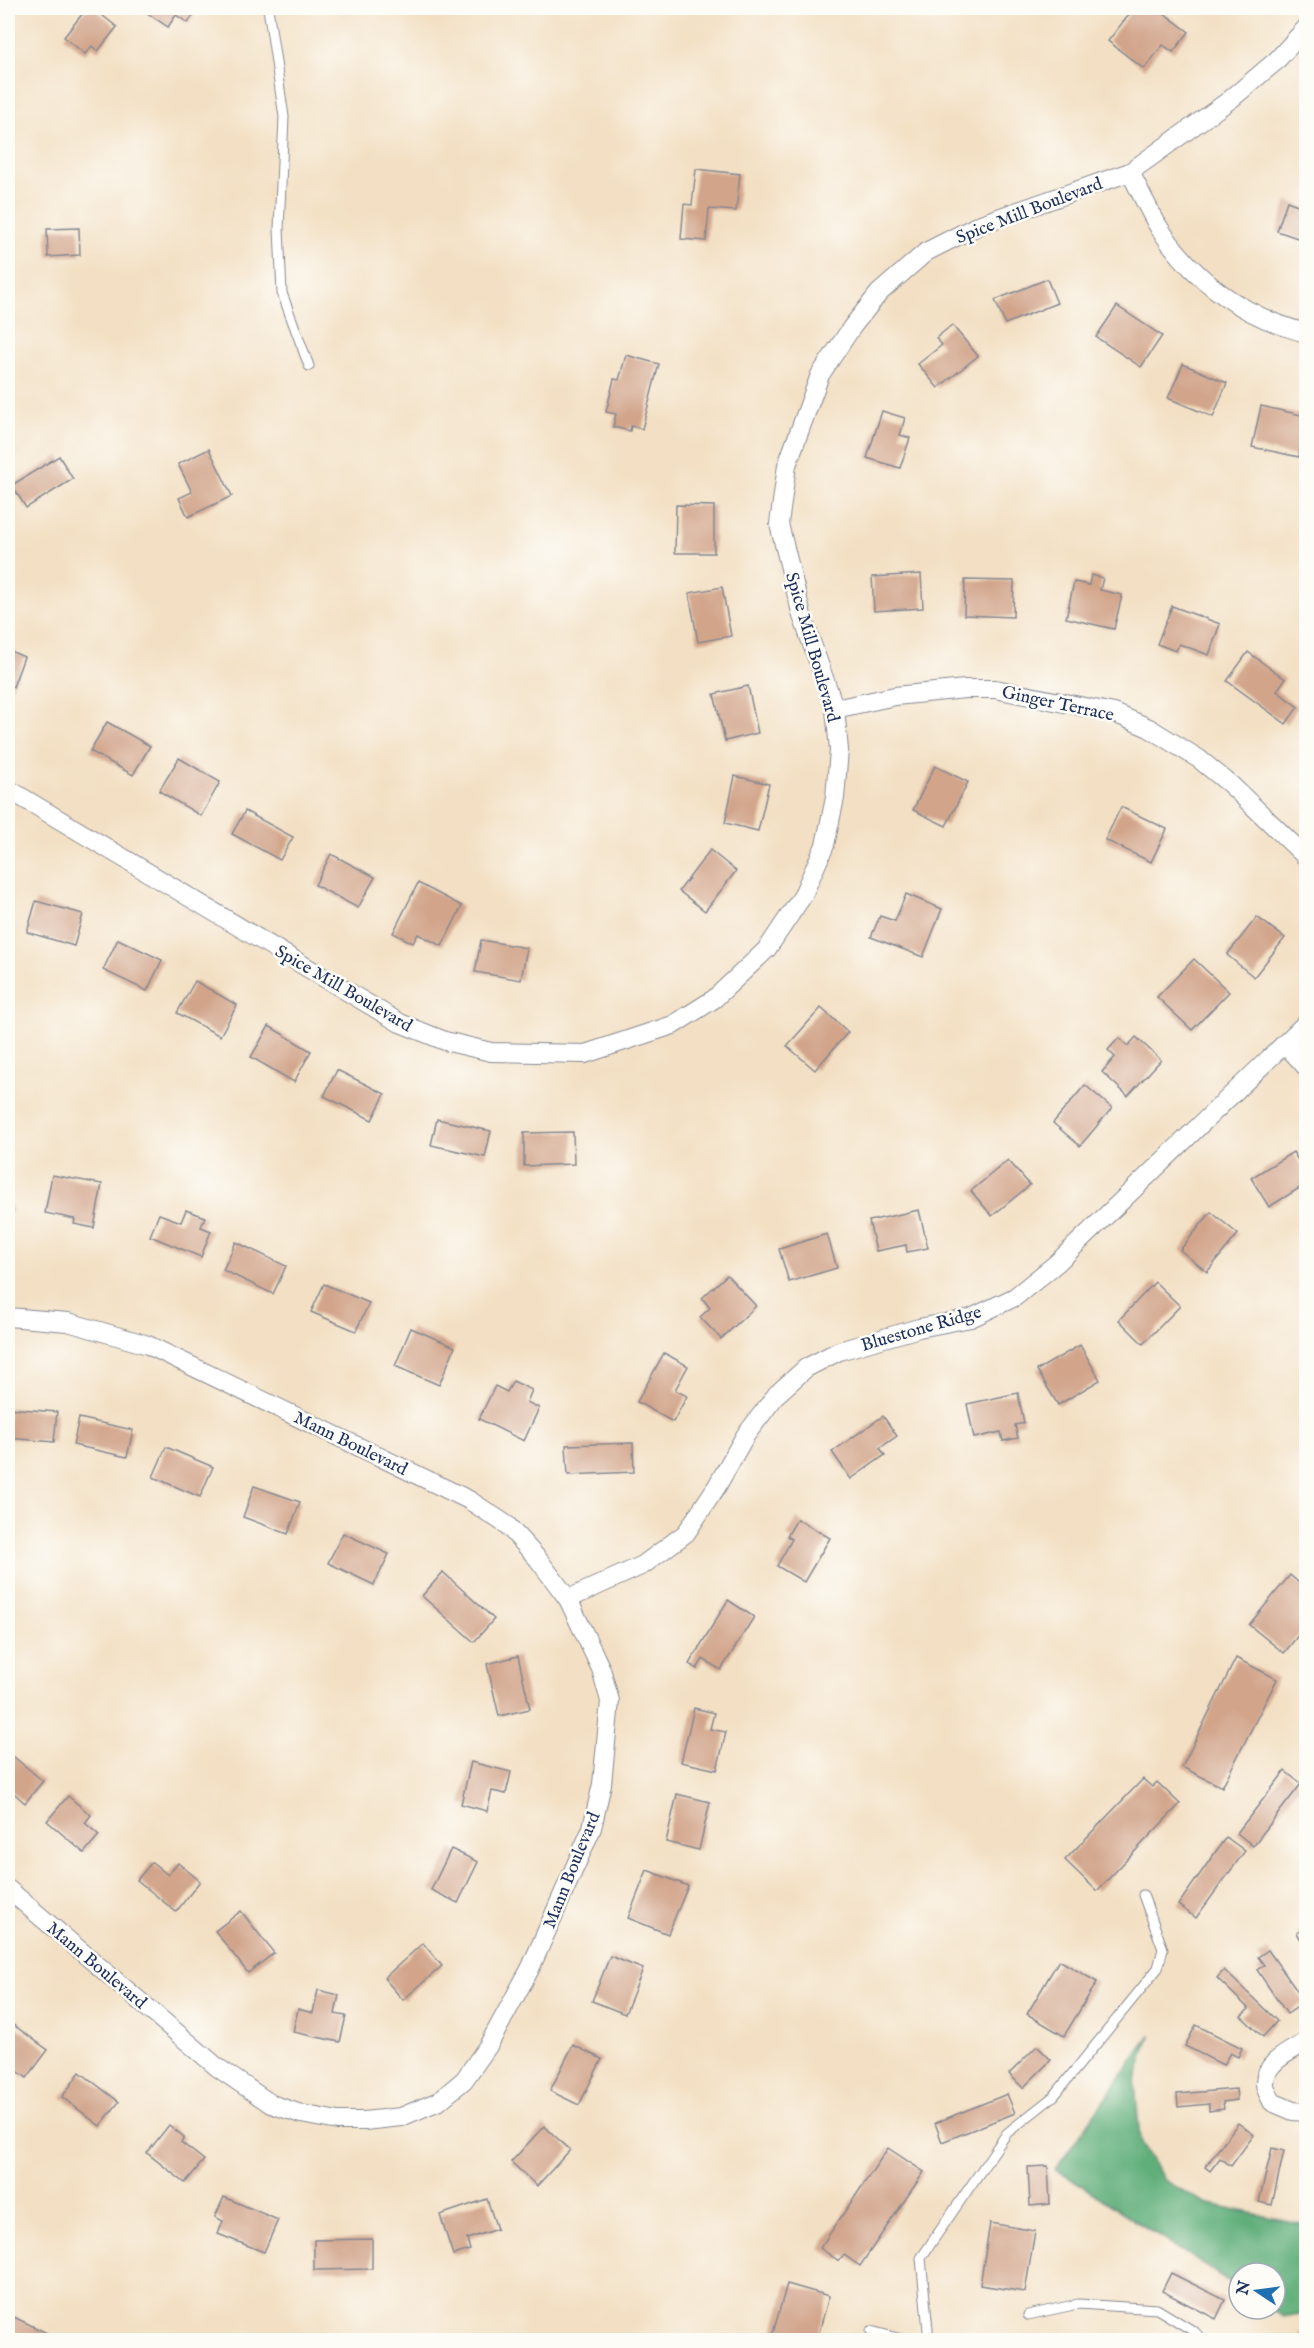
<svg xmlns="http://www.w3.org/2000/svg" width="1314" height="2348" font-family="'IM FELL English',serif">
<rect width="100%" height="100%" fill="#fdfcf7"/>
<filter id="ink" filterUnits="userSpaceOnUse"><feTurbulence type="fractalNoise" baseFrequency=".0167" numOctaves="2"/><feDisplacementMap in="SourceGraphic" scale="12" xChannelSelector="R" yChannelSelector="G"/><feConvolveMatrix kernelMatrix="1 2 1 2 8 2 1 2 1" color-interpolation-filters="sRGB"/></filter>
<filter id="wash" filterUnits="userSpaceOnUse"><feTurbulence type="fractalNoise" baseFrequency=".008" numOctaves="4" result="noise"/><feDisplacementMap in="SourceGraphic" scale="24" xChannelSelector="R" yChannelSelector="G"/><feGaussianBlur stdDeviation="1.35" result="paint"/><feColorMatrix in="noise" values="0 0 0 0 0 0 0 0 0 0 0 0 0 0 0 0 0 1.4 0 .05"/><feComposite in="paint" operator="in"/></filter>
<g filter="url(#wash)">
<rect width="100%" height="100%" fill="#f3e0c4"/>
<!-- forest -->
<path fill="#60af7a" stroke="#3e6f6c" stroke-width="1.5" d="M 1150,2035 L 1135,2084 L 1140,2141 L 1164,2180 L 1205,2203 L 1302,2224 L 1306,2223 L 1306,2313 L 1283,2317 L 1271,2309 L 1275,2309 L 1275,2273 L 1239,2273 L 1239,2288 L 1056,2169 Z"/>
<g id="blocks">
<!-- building -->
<g fill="#d2a58b">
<path d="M 87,8 L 93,8 L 117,27 L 98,51 L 92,46 L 85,54 L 64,37 Z"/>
<path d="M 148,8 L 198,8 L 188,23 L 176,15 L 168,27 L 146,12 Z"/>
<path d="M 1134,8 L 1157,8 L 1189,32 L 1173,52 L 1163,45 L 1144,69 L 1108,41 Z"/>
<path d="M 696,169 L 740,174 L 736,211 L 709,209 L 706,241 L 681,239 L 684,204 L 692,205 Z"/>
<path d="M 1287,201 L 1306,208 L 1306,241 L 1277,231 Z"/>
<path d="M 79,228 L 80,255 L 48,257 L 47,229 Z"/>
<path d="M 1047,279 L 1057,303 L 1005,324 L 995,300 Z"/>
<path d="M 1117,306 L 1162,336 L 1141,367 L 1096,337 Z"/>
<path d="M 952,325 L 978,356 L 938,388 L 918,364 L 942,345 L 936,338 Z"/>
<path d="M 626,355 L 659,364 L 642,429 L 631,426 L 630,431 L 613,427 L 616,414 L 606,412 L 614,379 L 619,380 Z"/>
<path d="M 1183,364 L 1227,383 L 1213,417 L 1168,398 Z"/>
<path d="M 1261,406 L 1306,416 L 1299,457 L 1252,447 Z"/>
<path d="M 882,411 L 905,418 L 900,435 L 910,438 L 900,468 L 867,458 Z"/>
<path d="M 209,449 L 232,496 L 188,517 L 179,498 L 192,492 L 178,464 Z"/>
<path d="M 59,456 L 73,479 L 26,508 L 12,485 Z"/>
<path d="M 676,505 L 714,506 L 714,553 L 675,553 Z"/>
<path d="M 921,574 L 923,608 L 874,611 L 872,577 Z"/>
<path d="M 1091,575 L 1103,578 L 1100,590 L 1122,595 L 1114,629 L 1066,618 L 1074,582 L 1089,585 Z"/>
<path d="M 965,580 L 1014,581 L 1013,617 L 964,615 Z"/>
<path d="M 722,587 L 731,636 L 698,642 L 689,593 Z"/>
<path d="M 1172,606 L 1220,624 L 1209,655 L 1179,644 L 1176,651 L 1157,644 Z"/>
<path d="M 8,650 L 24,657 L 13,687 L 8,685 Z"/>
<path d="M 1248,652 L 1285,679 L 1277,691 L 1298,707 L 1286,724 L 1227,681 Z"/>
<path d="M 748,686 L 758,733 L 725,741 L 714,694 Z"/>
<path d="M 107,722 L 150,746 L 133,775 L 90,751 Z"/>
<path d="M 179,758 L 220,782 L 201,816 L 159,791 Z"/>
<path d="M 935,766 L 968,782 L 946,826 L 913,810 Z"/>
<path d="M 735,776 L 769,784 L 758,831 L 725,823 Z"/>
<path d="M 1121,807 L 1167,829 L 1151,862 L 1105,840 Z"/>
<path d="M 245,811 L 293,837 L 280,860 L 232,834 Z"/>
<path d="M 710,850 L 736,871 L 705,911 L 679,891 Z"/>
<path d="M 331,854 L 375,877 L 358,908 L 315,885 Z"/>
<path d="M 418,883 L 462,906 L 442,946 L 418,934 L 413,943 L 393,933 Z"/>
<path d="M 906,894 L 942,909 L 923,957 L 871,937 L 880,916 L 895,921 Z"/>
<path d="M 36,901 L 83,914 L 74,946 L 27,932 Z"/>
<path d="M 1257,917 L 1285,938 L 1254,977 L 1227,955 Z"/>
<path d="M 118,939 L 162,960 L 147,991 L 103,970 Z"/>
<path d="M 481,940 L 527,948 L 521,980 L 475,972 Z"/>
<path d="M 1194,959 L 1229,992 L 1192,1030 L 1157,997 Z"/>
<path d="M 195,981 L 237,1005 L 220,1036 L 177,1013 Z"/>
<path d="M 821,1008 L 848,1032 L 815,1070 L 787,1046 Z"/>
<path d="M 269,1026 L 311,1051 L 294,1082 L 251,1057 Z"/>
<path d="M 1136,1037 L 1161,1060 L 1128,1096 L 1102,1072 L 1115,1057 L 1108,1050 L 1119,1038 L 1128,1046 Z"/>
<path d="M 337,1070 L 385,1094 L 372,1120 L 324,1096 Z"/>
<path d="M 1085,1085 L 1112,1108 L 1080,1146 L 1053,1123 Z"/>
<path d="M 437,1119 L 491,1131 L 485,1157 L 431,1145 Z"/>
<path d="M 573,1132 L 574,1164 L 524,1166 L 524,1133 Z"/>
<path d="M 1293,1152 L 1306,1173 L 1306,1184 L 1269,1207 L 1251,1178 Z"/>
<path d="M 1008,1160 L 1030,1185 L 992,1216 L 971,1191 Z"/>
<path d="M 52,1175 L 102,1184 L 94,1228 L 74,1224 L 75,1219 L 45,1213 Z"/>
<path d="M 8,1201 L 13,1211 L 8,1214 Z"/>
<path d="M 186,1210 L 205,1217 L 201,1227 L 211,1231 L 201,1257 L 150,1236 L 159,1214 L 181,1222 Z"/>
<path d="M 919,1210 L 928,1248 L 907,1252 L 906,1245 L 876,1251 L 869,1221 Z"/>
<path d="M 1211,1212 L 1238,1234 L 1207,1272 L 1180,1250 Z"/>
<path d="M 827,1234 L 837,1268 L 789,1282 L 779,1249 Z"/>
<path d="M 236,1242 L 286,1266 L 273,1294 L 223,1270 Z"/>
<path d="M 727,1275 L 756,1306 L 721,1339 L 700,1317 L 710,1308 L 702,1298 Z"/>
<path d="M 1155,1282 L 1180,1306 L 1143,1344 L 1119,1320 Z"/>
<path d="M 324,1284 L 369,1303 L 356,1331 L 311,1312 Z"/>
<path d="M 411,1328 L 455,1347 L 439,1385 L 395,1366 Z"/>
<path d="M 1080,1345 L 1100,1380 L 1058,1405 L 1037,1370 Z"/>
<path d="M 664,1353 L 688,1366 L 675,1390 L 687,1396 L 673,1422 L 637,1402 Z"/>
<path d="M 513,1381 L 532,1390 L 527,1402 L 539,1408 L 524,1441 L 479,1419 L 495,1386 L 507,1392 Z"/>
<path d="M 1018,1393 L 1024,1423 L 1015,1425 L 1018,1438 L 1003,1441 L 1001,1432 L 974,1438 L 967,1404 Z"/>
<path d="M 8,1408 L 57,1412 L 54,1442 L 8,1438 Z"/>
<path d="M 883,1416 L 897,1436 L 880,1448 L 885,1455 L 851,1479 L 832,1452 Z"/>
<path d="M 79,1418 L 133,1430 L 127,1457 L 73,1445 Z"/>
<path d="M 633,1443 L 634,1472 L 568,1475 L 566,1445 Z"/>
<path d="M 166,1447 L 213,1467 L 200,1497 L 153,1477 Z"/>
<path d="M 254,1486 L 300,1502 L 288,1534 L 243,1517 Z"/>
<path d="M 797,1519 L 830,1538 L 804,1582 L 777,1566 L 792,1539 L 787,1536 Z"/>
<path d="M 343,1533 L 389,1554 L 374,1585 L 328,1563 Z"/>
<path d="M 443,1572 L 494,1619 L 474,1642 L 422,1596 Z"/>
<path d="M 1290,1575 L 1306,1589 L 1306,1626 L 1284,1653 L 1249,1625 Z"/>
<path d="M 728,1600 L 754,1617 L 721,1670 L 703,1659 L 697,1669 L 689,1664 Z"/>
<path d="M 518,1656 L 530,1709 L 499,1716 L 487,1664 Z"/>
<path d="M 1236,1658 L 1277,1679 L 1222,1787 L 1182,1767 Z"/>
<path d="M 694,1708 L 714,1713 L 710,1729 L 726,1732 L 717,1770 L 681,1762 Z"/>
<path d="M 8,1752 L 43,1781 L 25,1803 L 8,1788 Z"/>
<path d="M 471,1762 L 511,1772 L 506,1794 L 492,1791 L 487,1811 L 461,1804 Z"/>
<path d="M 1285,1771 L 1301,1784 L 1253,1846 L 1237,1833 Z"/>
<path d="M 1143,1779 L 1152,1787 L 1157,1782 L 1180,1804 L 1097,1891 L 1065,1860 Z"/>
<path d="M 677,1794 L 710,1802 L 699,1850 L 666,1842 Z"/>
<path d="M 68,1796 L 91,1815 L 85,1823 L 99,1835 L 84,1853 L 47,1821 Z"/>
<path d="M 1226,1837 L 1245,1851 L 1196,1918 L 1178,1905 Z"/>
<path d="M 451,1849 L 478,1862 L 458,1903 L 431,1890 Z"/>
<path d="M 152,1862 L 168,1875 L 178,1863 L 200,1881 L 176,1912 L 137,1880 Z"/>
<path d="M 647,1870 L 688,1886 L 668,1934 L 628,1918 Z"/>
<path d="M 241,1911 L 274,1953 L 248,1973 L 215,1931 Z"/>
<path d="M 1306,1927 L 1306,1948 L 1297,1933 Z"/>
<path d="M 423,1943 L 442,1966 L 403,2000 L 384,1978 Z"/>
<path d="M 1268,1950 L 1305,2002 L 1287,2014 L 1257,1970 L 1264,1965 L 1258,1957 Z"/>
<path d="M 610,1956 L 643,1969 L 625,2014 L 592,2001 Z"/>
<path d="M 1059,1960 L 1097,1982 L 1064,2036 L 1027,2014 Z"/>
<path d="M 1224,1970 L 1277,2021 L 1263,2037 L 1241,2016 L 1249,2009 L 1217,1978 Z"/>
<path d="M 318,1990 L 339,1995 L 335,2014 L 346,2016 L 340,2042 L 293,2032 L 298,2009 L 313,2013 Z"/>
<path d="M 8,2021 L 48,2050 L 27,2078 L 8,2064 Z"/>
<path d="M 1196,2025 L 1242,2048 L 1238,2057 L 1230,2053 L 1223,2065 L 1185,2046 Z"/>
<path d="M 573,2045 L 602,2059 L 579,2105 L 550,2091 Z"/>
<path d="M 1037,2046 L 1051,2060 L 1023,2088 L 1009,2074 Z"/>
<path d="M 80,2072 L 119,2102 L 100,2126 L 62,2097 Z"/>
<path d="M 1236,2089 L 1237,2100 L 1223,2102 L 1224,2109 L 1209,2111 L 1209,2104 L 1178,2107 L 1177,2094 Z"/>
<path d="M 1007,2094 L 1015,2113 L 942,2142 L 935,2123 Z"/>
<path d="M 1238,2123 L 1254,2135 L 1231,2166 L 1220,2158 L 1210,2171 L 1205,2167 Z"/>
<path d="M 169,2125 L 184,2137 L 181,2142 L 204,2160 L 185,2183 L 147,2153 Z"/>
<path d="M 544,2126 L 570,2150 L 537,2186 L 511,2162 Z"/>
<path d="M 888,2148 L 924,2172 L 860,2266 L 844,2255 L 839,2261 L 820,2248 Z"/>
<path d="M 1272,2148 L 1284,2151 L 1272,2205 L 1259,2202 Z"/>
<path d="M 1048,2166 L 1050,2204 L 1030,2206 L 1028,2167 Z"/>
<path d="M 224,2197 L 278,2220 L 264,2252 L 218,2234 L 223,2221 L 215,2217 Z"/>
<path d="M 487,2199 L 497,2229 L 467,2239 L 470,2250 L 453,2255 L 440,2215 Z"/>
<path d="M 990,2223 L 1035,2231 L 1025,2292 L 980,2285 Z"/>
<path d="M 372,2239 L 372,2269 L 314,2270 L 314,2240 Z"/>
<path d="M 1171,2273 L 1225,2300 L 1216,2319 L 1162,2291 Z"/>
<path d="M 787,2284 L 829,2296 L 817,2340 L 771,2340 Z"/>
<path d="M 14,2317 L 61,2340 L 8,2340 L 8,2330 Z"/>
<path d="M 1306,2327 L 1306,2340 L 1298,2340 Z"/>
</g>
</g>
</g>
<g filter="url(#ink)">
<use href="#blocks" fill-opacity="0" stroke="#878891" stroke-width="1.5"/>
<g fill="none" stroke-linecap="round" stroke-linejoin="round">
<defs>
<g id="service">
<path d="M 268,8 L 284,117 L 279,229 L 282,293 L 309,366"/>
<path d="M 1028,2315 L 1078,2304 L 1157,2309 L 1195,2332 L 1202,2340"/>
<path d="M 871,2331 L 905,2340"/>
<path d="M 929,2340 L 921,2258 L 1007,2133 L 1054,2096 L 1158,1968 L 1163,1949 L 1143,1895"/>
</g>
<g id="minor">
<path d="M 1130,172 C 1140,191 1149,211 1160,229 C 1195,282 1245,317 1306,333"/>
<path d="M 835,709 L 895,696 L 965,689 L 995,689 L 1114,713 L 1149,728 L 1199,759 L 1231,785 L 1306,857"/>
<path d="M 8,789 L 400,1023 L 445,1041 L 491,1052 L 585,1054 L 673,1025 L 714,999 L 767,949 L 802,897 L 825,845 L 835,798 L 839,750 L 835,709 L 802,616 L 779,524 L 787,465 L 820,375 L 852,327 L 879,293 L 926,252 L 981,224 L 1130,172 L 1231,99 L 1276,61 L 1306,28"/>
<path d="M 1286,1045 L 1306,1067"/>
<path d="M 8,1317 L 68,1322 L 148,1345 L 469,1500 L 507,1525 L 538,1559 L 568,1599 L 601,1669 L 610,1701 L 602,1784 L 592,1828 L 530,1969 L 488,2046 L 464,2080 L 439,2101 L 401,2117 L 364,2121 L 338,2121 L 301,2114 L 271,2104 L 217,2067 L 8,1889"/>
<path d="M 568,1599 L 643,1565 L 686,1533 L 717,1486 L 745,1436 L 777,1394 L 806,1368 L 839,1351 L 919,1328 L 971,1318 L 1015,1297 L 1057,1263 L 1306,1023"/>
<path d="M 1306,2042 C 1291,2051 1264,2062 1265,2084 C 1265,2089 1270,2097 1272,2102 L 1293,2111 L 1306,2112"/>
</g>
</defs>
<!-- service casing -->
<use href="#service" stroke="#878891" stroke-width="11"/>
<!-- minor casing -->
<use href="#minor" stroke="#878891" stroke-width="20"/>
<!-- service -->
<use href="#service" stroke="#fff" stroke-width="9"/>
<!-- minor -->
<use href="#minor" stroke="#fff" stroke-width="18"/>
</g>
</g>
<g text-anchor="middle" stroke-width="5" stroke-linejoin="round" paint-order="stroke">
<!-- street labels -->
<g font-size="18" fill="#1b2f5e" stroke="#fdfcf7">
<text transform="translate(1029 210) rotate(-21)" y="6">Spice Mill Boulevard</text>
<text transform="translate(813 647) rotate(74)" y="6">Spice Mill Boulevard</text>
<text transform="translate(1058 703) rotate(12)" y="6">Ginger Terrace</text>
<text transform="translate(344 988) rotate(30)" y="6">Spice Mill Boulevard</text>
<text transform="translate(921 1328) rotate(-16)" y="6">Bluestone Ridge</text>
<text transform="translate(351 1443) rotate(26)" y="6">Mann Boulevard</text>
<text transform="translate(571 1870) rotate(-68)" y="6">Mann Boulevard</text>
<text transform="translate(97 1965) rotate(40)" y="6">Mann Boulevard</text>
</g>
</g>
<!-- margin -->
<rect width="1314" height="2348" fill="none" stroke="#fdfcf7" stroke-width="30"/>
<!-- north arrow -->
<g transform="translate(1257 2291) rotate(283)"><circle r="28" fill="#fdfcf7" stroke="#a3aaba" stroke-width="1.5"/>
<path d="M0-4.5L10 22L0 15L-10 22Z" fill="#1f6fb2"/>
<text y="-9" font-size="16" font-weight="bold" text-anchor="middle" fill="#1b2f5e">N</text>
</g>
</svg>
